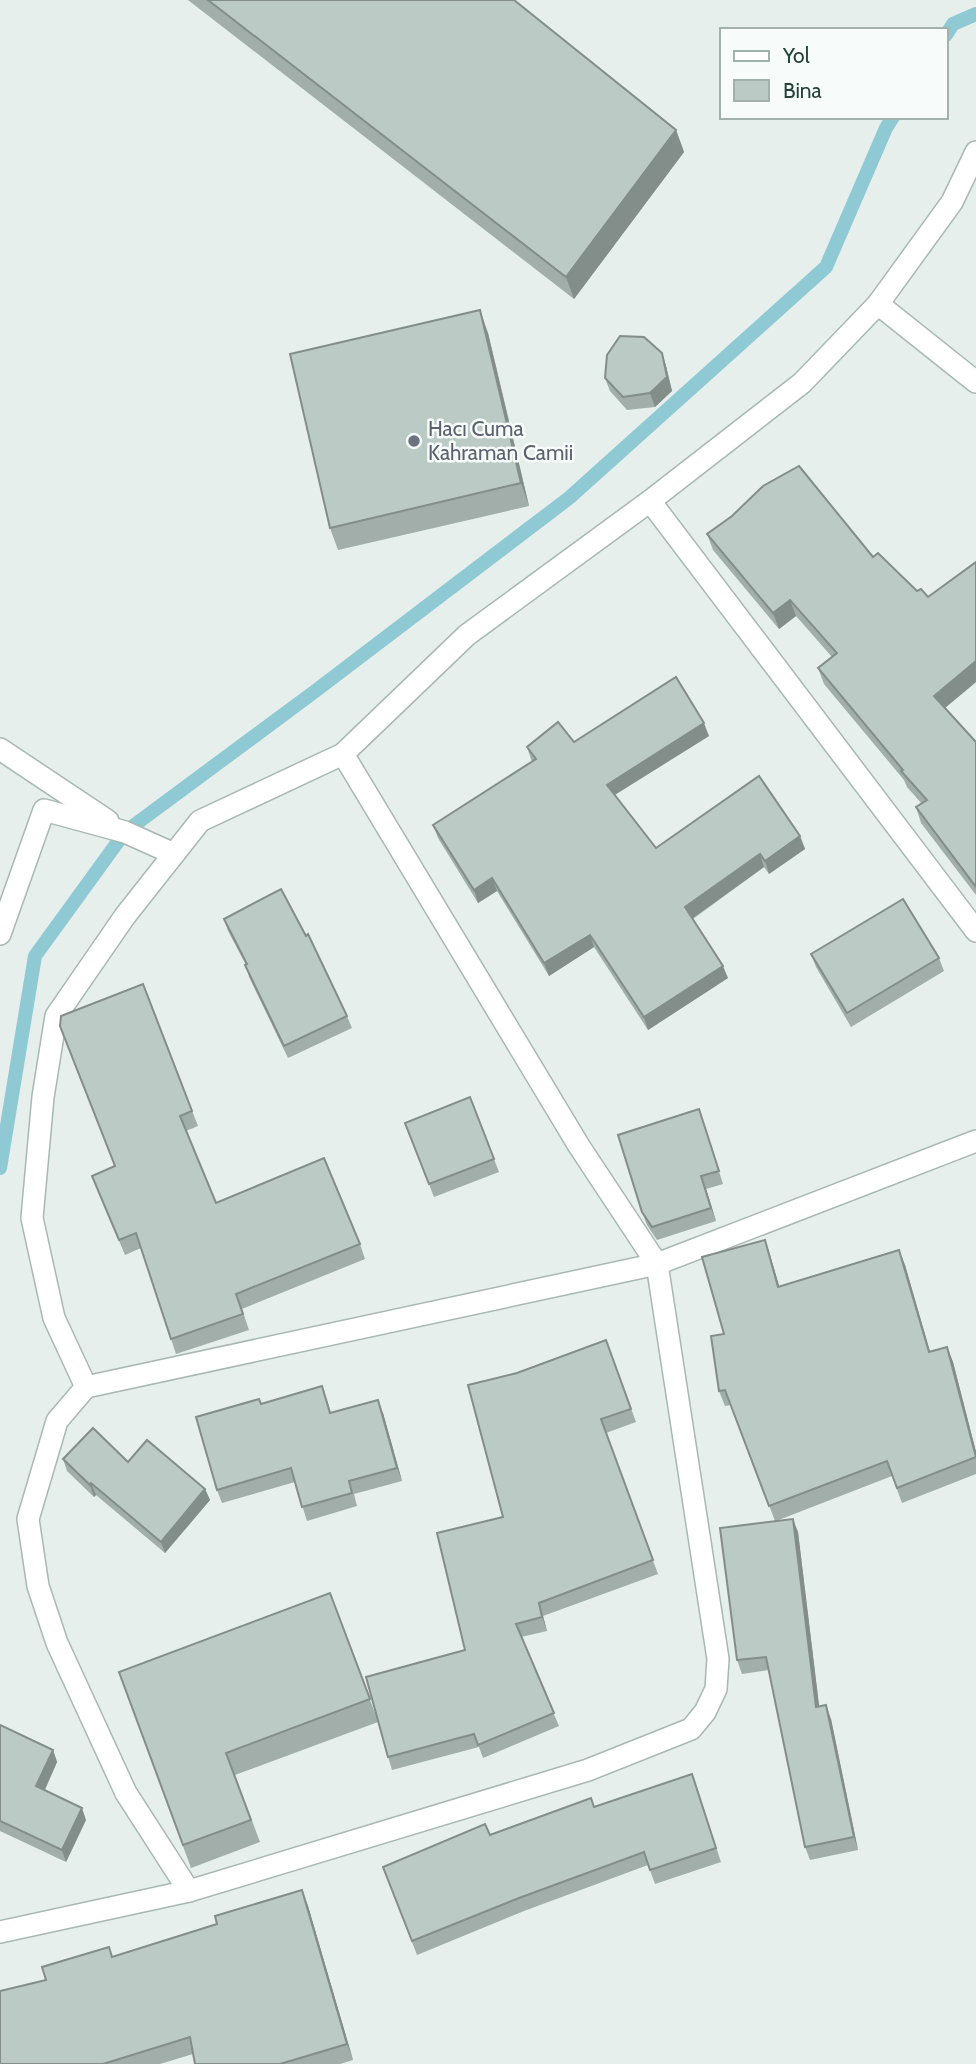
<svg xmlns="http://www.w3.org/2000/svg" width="976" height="2064" font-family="Cabin,sans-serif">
<rect width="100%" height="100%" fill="#e6efeb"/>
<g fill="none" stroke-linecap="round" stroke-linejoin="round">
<!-- stream -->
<g stroke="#8ec9d4" stroke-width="14">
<path d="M 946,35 L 953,24 L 976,14"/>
<path d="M 0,1168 L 35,956 L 125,832 L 314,692 L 569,498 L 826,267 L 886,128 L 893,117"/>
</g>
<defs>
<g id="street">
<path d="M 878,304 L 976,382"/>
<path d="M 650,501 L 976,931"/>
<path d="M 0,749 L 108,821"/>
<path d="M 343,754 L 579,1146 L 657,1264 L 718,1659 L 716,1689 L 705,1712 L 691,1729 L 588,1770 L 189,1891 L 126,1793 L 57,1643 L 38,1586 L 28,1519 L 57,1421 L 86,1387 L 54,1318 L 32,1218 L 43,1097 L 56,1016 L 125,916 L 200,821 L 343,754 L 467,635 L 650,501 L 802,383 L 878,304 L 952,202 L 976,152"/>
<path d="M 0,934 L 44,810 L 125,832 L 174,854"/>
<path d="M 86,1387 L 657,1264 L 976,1141"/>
<path d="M 0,1932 L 189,1891"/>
</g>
</defs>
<!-- street casing -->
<use href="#street" stroke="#a8b8b2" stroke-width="24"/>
<!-- street -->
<use href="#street" stroke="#fff" stroke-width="21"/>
</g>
<!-- wall -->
<g fill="#a1aea9">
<path d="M 188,0 L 514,0 L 676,130 L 684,152 L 574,299 Z"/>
<path d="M 488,333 L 529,506 L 338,550 L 330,528 Z"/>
<path d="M 662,353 L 666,366 L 672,391 L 655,407 L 627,410 L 610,391 L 605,378 Z"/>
<path d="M 707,534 L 976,682 L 945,708 L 976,742 L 976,895 L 921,823 L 916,807 L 922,804 L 907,787 L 904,780 L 824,684 L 818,668 L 832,657 L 796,616 L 779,629 L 713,550 Z"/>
<path d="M 709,736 L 615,795 L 656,848 L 800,836 L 805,849 L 769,874 L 764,867 L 693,919 L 728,978 L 648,1030 L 594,947 L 549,976 L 497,891 L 478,903 L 438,838 L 433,825 L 532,762 L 527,747 L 574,742 Z"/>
<path d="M 224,919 L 347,1016 L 352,1028 L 288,1058 L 249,977 L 246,965 L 228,931 Z"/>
<path d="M 811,954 L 939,958 L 944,971 L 851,1027 L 816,967 Z"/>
<path d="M 143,984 L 198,1126 L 186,1131 L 216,1203 L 360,1244 L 365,1259 L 242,1309 L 249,1330 L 176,1354 L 141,1248 L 125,1255 L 92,1176 L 114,1166 Z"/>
<path d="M 470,1097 L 499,1172 L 434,1197 L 405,1123 Z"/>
<path d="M 699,1109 L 723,1184 L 706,1189 L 716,1221 L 657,1240 L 647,1225 L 642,1212 Z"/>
<path d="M 770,1255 L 779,1287 L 905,1265 L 930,1351 L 947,1347 L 953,1362 L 976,1452 L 976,1474 L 902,1503 L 892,1476 L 776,1521 L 798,1532 L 819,1707 L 831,1719 L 858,1850 L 810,1860 L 805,1847 L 769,1670 L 742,1674 L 737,1660 L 775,1521 L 731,1405 L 725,1406 L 719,1391 L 724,1334 Z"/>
<path d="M 606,1340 L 636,1422 L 606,1433 L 658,1574 L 543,1616 L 547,1631 L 521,1637 L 559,1726 L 483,1758 L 479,1747 L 392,1770 L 378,1722 L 235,1775 L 260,1842 L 191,1868 L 119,1672 L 330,1593 L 376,1716 L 465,1650 L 503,1517 L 517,1373 Z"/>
<path d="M 327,1400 L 331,1413 L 383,1413 L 402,1481 L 354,1494 L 357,1506 L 307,1521 L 295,1482 L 222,1503 L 217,1490 L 261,1404 Z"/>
<path d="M 63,1459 L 128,1462 L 205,1489 L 210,1500 L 165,1553 L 96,1495 L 94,1497 L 67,1471 Z"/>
<path d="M 0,1725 L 53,1750 L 57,1762 L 45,1790 L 86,1820 L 66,1862 L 0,1831 Z"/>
<path d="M 692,1774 L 721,1862 L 655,1884 L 648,1865 L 524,1911 L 417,1955 L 388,1880 L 490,1835 L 594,1807 Z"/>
<path d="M 302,1890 L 308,1906 L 353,2060 L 340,2064 L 195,2064 L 193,2054 L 160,2064 L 0,2064 L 46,1980 L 113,1957 L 217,1924 Z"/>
</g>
<!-- shaded-wall -->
<g fill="#838d89">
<path d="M 676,130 L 684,152 L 574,299 L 566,277 Z"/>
<path d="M 480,310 L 488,333 L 529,506 L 521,483 Z"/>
<path d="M 662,353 L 666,366 L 672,391 L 655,407 L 650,393 Z"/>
<path d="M 790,600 L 796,616 L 779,629 L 773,613 Z"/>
<path d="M 976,661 L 976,682 L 940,712 L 934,696 Z"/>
<path d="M 704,723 L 709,736 L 611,797 L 607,785 Z"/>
<path d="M 800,836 L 805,849 L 769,874 L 765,861 Z"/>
<path d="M 760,854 L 764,867 L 690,920 L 685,907 Z"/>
<path d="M 492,878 L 497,891 L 478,903 L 474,890 Z"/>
<path d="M 590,935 L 594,947 L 549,976 L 544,963 Z"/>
<path d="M 723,966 L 728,978 L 648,1030 L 644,1017 Z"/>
<path d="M 701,1176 L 706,1189 L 716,1221 L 711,1208 Z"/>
<path d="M 765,1240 L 770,1255 L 784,1302 L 778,1287 Z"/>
<path d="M 899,1250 L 905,1265 L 934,1367 L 929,1352 Z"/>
<path d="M 947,1347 L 953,1362 L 976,1452 L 976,1458 Z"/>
<path d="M 378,1400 L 383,1413 L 402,1481 L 397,1468 Z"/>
<path d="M 91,1483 L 96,1495 L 94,1497 L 90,1485 Z"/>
<path d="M 205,1489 L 210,1500 L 165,1553 L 161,1542 Z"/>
<path d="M 793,1519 L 798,1532 L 821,1721 L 816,1707 Z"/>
<path d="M 539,1603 L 543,1616 L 547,1631 L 542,1617 Z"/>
<path d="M 826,1705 L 831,1719 L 858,1850 L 854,1837 Z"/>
<path d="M 53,1750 L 57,1762 L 41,1798 L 36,1786 Z"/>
<path d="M 82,1808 L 86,1820 L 66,1862 L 62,1850 Z"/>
<path d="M 302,1890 L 308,1906 L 353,2060 L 347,2044 Z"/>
</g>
<!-- building -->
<g fill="#bbcac4" stroke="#838d89" stroke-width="2">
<path d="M 208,0 L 514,0 L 676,130 L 566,277 Z"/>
<path d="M 480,310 L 521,483 L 330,528 L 290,354 Z"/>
<path d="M 620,336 L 644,337 L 662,353 L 667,377 L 650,393 L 623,397 L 605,378 L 607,355 Z"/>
<path d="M 799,466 L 873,557 L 878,553 L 917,591 L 921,589 L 928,597 L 976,562 L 976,661 L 934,696 L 976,742 L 976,887 L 916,807 L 927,800 L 901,771 L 903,770 L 818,668 L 837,653 L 790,600 L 773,613 L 707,534 L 732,516 L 763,486 Z"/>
<path d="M 676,677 L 704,723 L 607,785 L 656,848 L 759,776 L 800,836 L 765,861 L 760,854 L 685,907 L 723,966 L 644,1017 L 590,935 L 544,963 L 492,878 L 474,890 L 433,825 L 536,759 L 527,747 L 558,722 L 574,742 Z"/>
<path d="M 281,889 L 306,936 L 308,934 L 347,1016 L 284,1046 L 245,965 L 247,964 L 224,919 Z"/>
<path d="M 903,899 L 939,958 L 847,1013 L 811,954 Z"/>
<path d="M 143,984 L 192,1111 L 180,1116 L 216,1203 L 324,1158 L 360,1244 L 236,1294 L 243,1314 L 171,1339 L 136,1233 L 119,1240 L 92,1176 L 115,1166 L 60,1026 L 61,1016 Z"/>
<path d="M 470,1097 L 494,1159 L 429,1184 L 405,1123 Z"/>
<path d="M 699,1109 L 719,1171 L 701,1176 L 711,1208 L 652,1227 L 642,1212 L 618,1135 Z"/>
<path d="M 765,1240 L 778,1287 L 899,1250 L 929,1352 L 947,1347 L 976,1457 L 897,1488 L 887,1461 L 769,1506 L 725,1390 L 719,1391 L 711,1336 L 724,1334 L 702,1257 Z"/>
<path d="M 606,1340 L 631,1409 L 601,1419 L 653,1560 L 539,1603 L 542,1617 L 516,1624 L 554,1713 L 478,1745 L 474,1734 L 388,1757 L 366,1677 L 465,1650 L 437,1533 L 503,1517 L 468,1385 L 517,1373 Z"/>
<path d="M 322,1386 L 330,1413 L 378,1400 L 397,1468 L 349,1481 L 352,1493 L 302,1507 L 291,1468 L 217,1490 L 196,1417 L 259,1399 L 261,1404 Z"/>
<path d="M 93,1428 L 128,1462 L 147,1440 L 205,1489 L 161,1542 L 91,1483 L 90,1485 L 63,1459 Z"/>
<path d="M 793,1519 L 816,1707 L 826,1705 L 854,1837 L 805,1847 L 766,1657 L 737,1660 L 720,1528 Z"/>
<path d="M 330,1593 L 370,1699 L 226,1753 L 251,1820 L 183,1845 L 119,1672 Z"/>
<path d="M 0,1725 L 53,1750 L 36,1786 L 82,1808 L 62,1850 L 0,1821 Z"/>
<path d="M 692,1774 L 716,1848 L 650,1870 L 644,1852 L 519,1898 L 412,1941 L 383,1867 L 485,1824 L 490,1835 L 591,1798 L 594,1807 Z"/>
<path d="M 302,1890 L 347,2044 L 280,2064 L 195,2064 L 190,2037 L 103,2064 L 0,2064 L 0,1991 L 46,1980 L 42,1967 L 109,1947 L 112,1957 L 217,1924 L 215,1916 Z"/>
</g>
<!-- markers -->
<circle fill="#6b7280" stroke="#f7fbf9" stroke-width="2.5" cx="414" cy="441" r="7"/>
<g text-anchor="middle" stroke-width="5" stroke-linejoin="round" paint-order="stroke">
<!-- worship labels -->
<g font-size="21" fill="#5b616d" stroke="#f7fbf9" text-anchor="start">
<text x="428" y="436">Hacı Cuma<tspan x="428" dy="24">Kahraman Camii</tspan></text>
</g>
</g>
<!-- legend -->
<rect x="720" y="28" width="228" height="91" fill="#f7fbf9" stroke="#a3b1ad" stroke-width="2"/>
<rect x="734" y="51" width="35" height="10" fill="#ffffff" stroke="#a3b1ad" stroke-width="2"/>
<text x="783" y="63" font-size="21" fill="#24423a">Yol</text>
<rect x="734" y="80" width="35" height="21" fill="#bbcac4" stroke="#a3b1ad" stroke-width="2"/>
<text x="783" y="98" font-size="21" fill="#24423a">Bina</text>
</svg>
